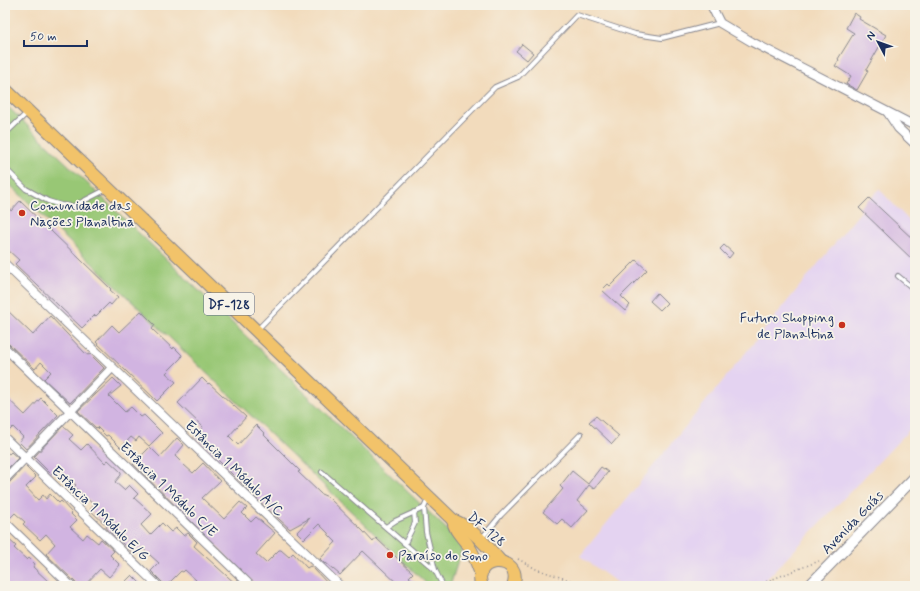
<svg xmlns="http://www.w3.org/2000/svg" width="920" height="591" font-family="Mynerve,sans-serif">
<rect width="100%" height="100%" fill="#f7f3e8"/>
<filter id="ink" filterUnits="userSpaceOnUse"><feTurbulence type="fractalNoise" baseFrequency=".025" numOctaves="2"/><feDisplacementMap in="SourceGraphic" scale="8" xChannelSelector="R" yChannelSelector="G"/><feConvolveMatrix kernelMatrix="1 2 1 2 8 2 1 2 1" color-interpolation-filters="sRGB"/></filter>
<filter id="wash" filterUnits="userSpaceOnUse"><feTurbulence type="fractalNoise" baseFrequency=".012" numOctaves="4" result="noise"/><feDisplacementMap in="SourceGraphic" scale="16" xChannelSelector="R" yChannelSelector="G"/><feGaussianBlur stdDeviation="0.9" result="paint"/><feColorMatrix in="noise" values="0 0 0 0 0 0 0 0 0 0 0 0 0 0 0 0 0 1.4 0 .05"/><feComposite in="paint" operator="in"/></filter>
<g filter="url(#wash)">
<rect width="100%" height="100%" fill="#f2dbbc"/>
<!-- built -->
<path fill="#e4d3f1" d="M 879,189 L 915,227 L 915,424 L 760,586 L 622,586 L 580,556 Z"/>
<!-- green -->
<path fill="#98c775" stroke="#5a7b6a" d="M 5,104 L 463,545 L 450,586 L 429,586 L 5,180 Z"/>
<g id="blocks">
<!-- building -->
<g fill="#d1b4e1">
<path d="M 854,13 L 860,17 L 859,19 L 886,35 L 866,70 L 868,71 L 857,90 L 846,84 L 851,76 L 835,66 L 839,60 L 838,59 L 854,33 L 846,28 Z"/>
<path d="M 522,44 L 533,53 L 527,60 L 516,51 Z"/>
<path d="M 869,198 L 915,241 L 915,262 L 859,208 Z"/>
<path d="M 20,201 L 111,289 L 110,290 L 118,297 L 111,305 L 109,303 L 96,316 L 95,315 L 82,328 L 15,264 L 19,260 L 8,250 L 5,254 L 5,212 L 9,208 L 11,211 Z"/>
<path d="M 724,245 L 733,253 L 729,258 L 720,249 Z"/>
<path d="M 636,260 L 647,270 L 621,296 L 630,305 L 625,311 L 602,290 L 608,284 L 610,286 Z"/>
<path d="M 657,293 L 667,303 L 660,310 L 650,301 Z"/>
<path d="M 5,308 L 33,335 L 50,316 L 85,353 L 88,355 L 90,354 L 104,368 L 70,403 L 44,379 L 51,372 L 41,362 L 35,369 L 9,344 L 5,343 Z"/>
<path d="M 141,311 L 155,325 L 152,329 L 173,349 L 174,347 L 182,355 L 181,358 L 166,373 L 176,382 L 157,401 L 96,342 L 112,325 L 119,332 Z"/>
<path d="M 113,378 L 121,386 L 109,396 L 125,412 L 131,407 L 141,417 L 144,415 L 162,433 L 149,446 L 139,437 L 136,441 L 131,437 L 121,448 L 108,435 L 106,436 L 97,427 L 96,428 L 78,411 Z"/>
<path d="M 202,378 L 208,384 L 209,383 L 246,417 L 229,436 L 238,445 L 256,425 L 265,434 L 264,435 L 300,471 L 298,472 L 321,494 L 328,497 L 363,531 L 373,542 L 376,538 L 413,573 L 409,577 L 419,586 L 400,586 L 363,551 L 340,575 L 326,563 L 325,564 L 320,559 L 336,542 L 329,535 L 328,533 L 319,524 L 304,539 L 297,532 L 310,518 L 290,529 L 258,500 L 194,436 L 203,427 L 178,403 Z"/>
<path d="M 5,396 L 25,415 L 41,398 L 58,415 L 26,449 L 19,442 L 23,437 L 13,427 L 9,431 L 5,428 Z"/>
<path d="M 596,416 L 619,436 L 612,444 L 589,422 Z"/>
<path d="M 63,426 L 73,435 L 69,439 L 81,450 L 87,444 L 105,463 L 108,460 L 121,472 L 121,475 L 115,482 L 124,490 L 129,485 L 138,494 L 134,498 L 152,514 L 141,525 L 150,535 L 162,523 L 171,532 L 176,528 L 184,536 L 188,533 L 197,542 L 194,546 L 238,586 L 190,586 L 196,580 L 185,570 L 183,572 L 181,571 L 166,586 L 151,571 L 159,563 L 142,548 L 135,555 L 108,530 L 106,527 L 107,526 L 90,510 L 94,505 L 74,487 L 76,485 L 57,468 L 51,474 L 34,457 Z"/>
<path d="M 177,438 L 184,445 L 175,456 L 184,465 L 193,473 L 203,463 L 220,481 L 202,498 L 224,519 L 240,502 L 247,508 L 242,513 L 251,522 L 256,517 L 275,533 L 256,554 L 266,563 L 279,550 L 281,550 L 289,557 L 293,553 L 307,568 L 310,566 L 313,568 L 330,586 L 257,586 L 133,464 L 150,447 L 160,457 Z"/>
<path d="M 5,451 L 9,454 L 11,452 L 18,458 L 5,471 Z"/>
<path d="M 25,466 L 36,477 L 26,487 L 38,500 L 43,495 L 46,499 L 50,494 L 59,503 L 61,501 L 72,513 L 71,514 L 77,520 L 70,527 L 83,539 L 87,534 L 98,543 L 101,539 L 114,551 L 110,555 L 120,565 L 109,577 L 100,569 L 84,586 L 77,586 L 75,582 L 46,554 L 55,544 L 46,534 L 40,540 L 23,524 L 25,522 L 15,513 L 9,519 L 5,517 L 5,484 L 9,483 Z"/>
<path d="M 601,467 L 608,472 L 594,489 L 589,485 L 577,501 L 588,510 L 572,528 L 562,519 L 557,524 L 543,512 L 563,489 L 560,486 L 572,471 L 588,484 Z"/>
<path d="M 5,536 L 16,546 L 14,548 L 27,560 L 29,558 L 35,564 L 33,567 L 49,582 L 45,586 L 5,586 Z"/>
<path d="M 132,575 L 143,586 L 121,586 Z"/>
</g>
</g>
</g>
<g filter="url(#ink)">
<use href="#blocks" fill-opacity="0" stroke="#86858d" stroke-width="1"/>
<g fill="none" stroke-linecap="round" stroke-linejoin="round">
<defs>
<g id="service">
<path d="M 5,134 L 28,112"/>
<path d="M 5,168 L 26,189 L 48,201 L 61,205 L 74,206 L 107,189"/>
<path d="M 898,276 L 915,290"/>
<path d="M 257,330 L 487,95 L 495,87 L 518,77 L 577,15 L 635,34 L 662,38 L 720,23"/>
<path d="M 322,472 L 435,570"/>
<path d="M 428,499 L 424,508 L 426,532 L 435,570 L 443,586"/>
<path d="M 386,527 L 395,521 L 424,508"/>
<path d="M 481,539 L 501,515 L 581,434"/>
<path d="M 405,543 L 415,523 L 414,512"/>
</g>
<g id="minor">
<path d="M 711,5 L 720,23 L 752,42 L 915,126"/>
<path d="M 888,113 L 898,128 L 915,144"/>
<path d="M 5,264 L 340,586"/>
<path d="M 5,348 L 251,586"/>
<path d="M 5,438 L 158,586"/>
<path d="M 5,479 L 112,368"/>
<path d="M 5,522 L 71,586"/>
</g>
<path id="tertiary" d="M 809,586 L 915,477"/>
<g id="primary">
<path d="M 5,89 L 453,520 C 472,528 487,546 501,562"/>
<path d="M 453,520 C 455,532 461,535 467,544 C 474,553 477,564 481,574"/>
<path d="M 482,586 C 469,555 525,553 513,586"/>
</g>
</defs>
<!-- service casing -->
<use href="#service" stroke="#86858d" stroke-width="6"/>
<!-- minor casing -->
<use href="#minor" stroke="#86858d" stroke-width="10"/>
<!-- tertiary casing -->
<use href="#tertiary" stroke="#86858d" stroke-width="12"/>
<!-- primary casing -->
<use href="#primary" stroke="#86858d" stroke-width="14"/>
<!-- path -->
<g stroke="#86858d" stroke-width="1.5" stroke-dasharray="1 3" stroke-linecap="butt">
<path d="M 518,559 L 536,569 L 587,586"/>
<path d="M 755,586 L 819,561"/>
</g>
<!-- service -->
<use href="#service" stroke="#fff" stroke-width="4"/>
<!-- minor -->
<use href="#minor" stroke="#fff" stroke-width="8"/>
<!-- tertiary -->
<use href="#tertiary" stroke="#fff" stroke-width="10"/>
<!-- primary -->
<use href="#primary" stroke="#f2c36a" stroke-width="12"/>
</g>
</g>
<!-- markers -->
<g fill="#c8321e" stroke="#f7f3e8" stroke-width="1.5">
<circle cx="22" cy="213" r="4"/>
<circle cx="842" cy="325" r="4"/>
<circle cx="390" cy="555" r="4"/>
</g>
<g text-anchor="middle" stroke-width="3.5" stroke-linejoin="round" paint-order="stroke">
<!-- shield labels -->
<rect fill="#f7f3e8" stroke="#5d6a87" stroke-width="1" x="204" y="293" width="50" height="22" rx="3"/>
<g font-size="13" font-weight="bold" fill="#1b2f5e">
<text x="229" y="309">DF-128</text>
</g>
<!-- poi labels -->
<g font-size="14" fill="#1b2f5e" stroke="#f7f3e8" text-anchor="start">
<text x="30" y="210">Comunidade das<tspan x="30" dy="16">Nações Planaltina</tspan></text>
<text x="834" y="322" text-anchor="end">Futuro Shopping<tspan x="834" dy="16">de Planaltina</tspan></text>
<text x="398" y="560">Paraíso do Sono</text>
</g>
<!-- street labels -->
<g font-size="14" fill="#1b2f5e" stroke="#f7f3e8">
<text transform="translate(235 468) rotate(44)" y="5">Estância 1 Módulo A/C</text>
<text transform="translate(169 489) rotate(44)" y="5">Estância 1 Módulo C/E</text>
<text transform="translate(101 513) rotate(44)" y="5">Estância 1 Módulo E/G</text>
<text transform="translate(852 522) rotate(-46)" y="5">Avenida Goiás</text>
<text transform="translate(487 529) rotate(41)" y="5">DF-128</text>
</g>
</g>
<!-- margin -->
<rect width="920" height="591" fill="none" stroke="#f7f3e8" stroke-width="20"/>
<!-- north arrow -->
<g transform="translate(878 42) rotate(311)" stroke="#f7f3e8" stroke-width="3" paint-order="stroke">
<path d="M0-3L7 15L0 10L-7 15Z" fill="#1b2f5e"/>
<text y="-6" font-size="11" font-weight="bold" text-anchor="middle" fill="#1b2f5e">N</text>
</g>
<!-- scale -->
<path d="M24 40v6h63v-6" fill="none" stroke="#1b2f5e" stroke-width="2"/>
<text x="30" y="40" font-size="12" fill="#1b2f5e" stroke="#f7f3e8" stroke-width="3" paint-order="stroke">50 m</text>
</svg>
